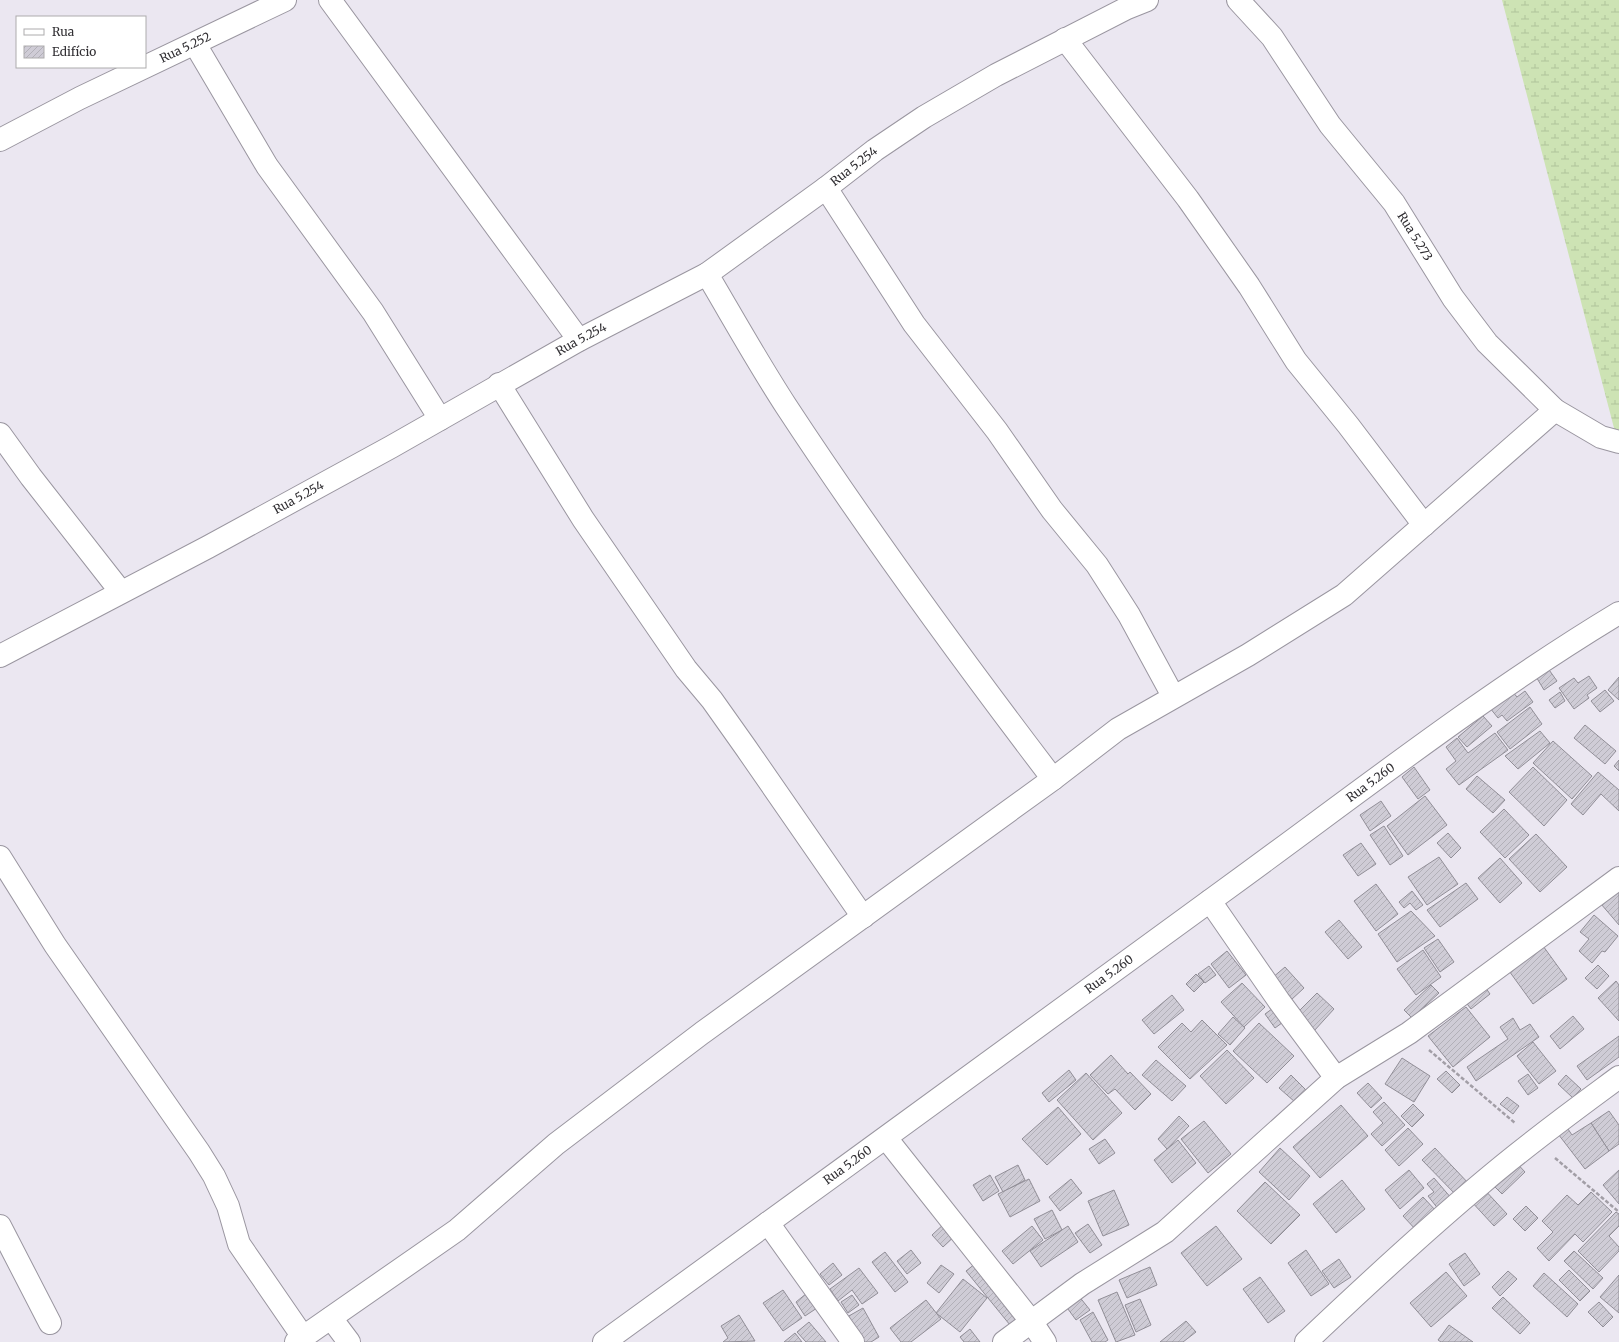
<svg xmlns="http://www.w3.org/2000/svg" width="1619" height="1342" font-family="Merriweather,serif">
<defs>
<pattern id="wetland-marsh" width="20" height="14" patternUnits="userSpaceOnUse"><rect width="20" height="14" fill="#cde3b4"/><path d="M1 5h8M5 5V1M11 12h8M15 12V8" fill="none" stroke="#b0c39b"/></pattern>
<pattern id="building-hatch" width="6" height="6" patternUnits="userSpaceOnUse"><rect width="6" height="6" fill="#cfccd6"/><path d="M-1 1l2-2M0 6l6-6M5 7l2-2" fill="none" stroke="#b2b0b8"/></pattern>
</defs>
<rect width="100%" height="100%" fill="#ebe7f1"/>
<!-- wetland -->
<path fill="url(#wetland-marsh)" d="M 1502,0 L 1619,0 L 1619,447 Z"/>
<!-- building -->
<g fill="url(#building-hatch)" stroke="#918e97">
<path d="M 1547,667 L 1557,681 L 1544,690 L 1535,675 Z"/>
<path d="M 1589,676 L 1597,688 L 1587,695 L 1589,698 L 1574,709 L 1559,688 L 1574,678 L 1578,683 Z"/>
<path d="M 1619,677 L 1619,700 L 1608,690 Z"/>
<path d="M 1605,690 L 1614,701 L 1600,712 L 1591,701 Z"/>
<path d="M 1512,691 L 1517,697 L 1525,691 L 1533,702 L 1507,721 L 1502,715 L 1498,718 L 1490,708 Z"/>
<path d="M 1560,692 L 1565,701 L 1555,708 L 1549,700 Z"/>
<path d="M 1530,707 L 1542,724 L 1510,749 L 1497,732 Z"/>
<path d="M 1483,716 L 1492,726 L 1467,747 L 1458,737 Z"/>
<path d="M 1585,725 L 1616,751 L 1605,764 L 1574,738 Z"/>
<path d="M 1540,731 L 1550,743 L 1518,769 L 1505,756 Z"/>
<path d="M 1495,733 L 1508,750 L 1459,785 L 1446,769 L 1456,761 L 1446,747 L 1457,738 L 1468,753 Z"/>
<path d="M 1553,741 L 1592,776 L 1572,799 L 1533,763 Z"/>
<path d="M 1619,760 L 1619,771 L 1614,766 Z"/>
<path d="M 1414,767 L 1430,790 L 1418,799 L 1402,777 Z"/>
<path d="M 1533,767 L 1567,800 L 1544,826 L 1509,792 Z"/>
<path d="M 1598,772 L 1619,790 L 1619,811 L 1601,794 L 1583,815 L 1571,804 Z"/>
<path d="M 1477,776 L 1505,800 L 1493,813 L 1466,789 Z"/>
<path d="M 1425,796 L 1447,825 L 1408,855 L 1387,826 Z"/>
<path d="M 1381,801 L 1391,816 L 1370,831 L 1360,815 Z"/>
<path d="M 1504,809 L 1529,835 L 1505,858 L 1480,832 Z"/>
<path d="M 1384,826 L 1403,856 L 1390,865 L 1370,835 Z"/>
<path d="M 1448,833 L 1461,848 L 1451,858 L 1437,843 Z"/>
<path d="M 1536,834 L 1567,867 L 1540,892 L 1509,859 Z"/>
<path d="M 1361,843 L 1376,864 L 1358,876 L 1343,855 Z"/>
<path d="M 1439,857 L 1458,884 L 1427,905 L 1408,877 Z"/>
<path d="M 1500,858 L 1522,883 L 1500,903 L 1478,878 Z"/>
<path d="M 1466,883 L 1478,899 L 1440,927 L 1427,910 Z"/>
<path d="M 1376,884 L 1398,914 L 1376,931 L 1354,901 Z"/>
<path d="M 1619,890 L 1619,925 L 1601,904 Z"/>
<path d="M 1412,891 L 1423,905 L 1416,910 L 1410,903 L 1404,908 L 1399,902 Z"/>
<path d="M 1411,911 L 1435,936 L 1397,962 L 1378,934 Z"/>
<path d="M 1594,915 L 1618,936 L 1605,952 L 1602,951 L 1592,963 L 1579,951 L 1589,939 L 1580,932 Z"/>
<path d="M 1339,920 L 1362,947 L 1348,959 L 1325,932 Z"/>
<path d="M 1438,939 L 1454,962 L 1440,972 L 1424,948 Z"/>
<path d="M 1538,939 L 1567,979 L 1533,1004 L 1504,964 Z"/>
<path d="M 1423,950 L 1441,977 L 1416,995 L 1397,969 Z"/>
<path d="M 1227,951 L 1246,975 L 1229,988 L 1211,964 Z"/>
<path d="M 1598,965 L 1609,976 L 1597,989 L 1585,978 Z"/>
<path d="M 1209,966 L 1216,975 L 1205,983 L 1198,974 Z"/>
<path d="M 1285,967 L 1304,988 L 1291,1000 L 1272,978 Z"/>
<path d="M 1196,974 L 1204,982 L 1194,992 L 1186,984 Z"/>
<path d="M 1481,981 L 1490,994 L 1471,1009 L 1461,996 Z"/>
<path d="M 1616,981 L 1619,985 L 1619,1021 L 1598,998 Z"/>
<path d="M 1242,983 L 1265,1007 L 1244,1027 L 1221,1002 Z"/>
<path d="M 1431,985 L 1439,993 L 1412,1018 L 1404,1010 Z"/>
<path d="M 1317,993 L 1334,1009 L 1314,1031 L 1296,1014 Z"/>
<path d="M 1172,995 L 1184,1010 L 1154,1034 L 1142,1020 Z"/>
<path d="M 1276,1006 L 1286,1020 L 1275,1028 L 1265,1014 Z"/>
<path d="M 1466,1007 L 1490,1037 L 1453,1067 L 1428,1036 Z"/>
<path d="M 1573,1016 L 1584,1029 L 1560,1049 L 1550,1036 Z"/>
<path d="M 1233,1017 L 1245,1028 L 1230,1045 L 1218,1034 Z"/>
<path d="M 1513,1018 L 1520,1030 L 1530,1024 L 1539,1037 L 1476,1081 L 1467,1067 L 1508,1039 L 1500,1027 Z"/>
<path d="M 1202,1020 L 1227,1045 L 1190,1079 L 1158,1047 L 1182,1023 L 1191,1032 Z"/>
<path d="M 1259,1023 L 1294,1056 L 1267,1083 L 1233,1051 Z"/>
<path d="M 1619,1036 L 1619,1057 L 1587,1080 L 1577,1066 Z"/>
<path d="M 1533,1042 L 1556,1071 L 1539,1084 L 1517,1056 Z"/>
<path d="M 1227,1050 L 1254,1078 L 1226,1104 L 1200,1076 Z"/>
<path d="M 1111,1055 L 1128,1074 L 1130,1072 L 1151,1094 L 1135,1110 L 1115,1089 L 1108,1094 L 1090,1075 Z"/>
<path d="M 1402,1058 L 1430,1076 L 1414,1102 L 1385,1084 Z"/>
<path d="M 1156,1060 L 1186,1086 L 1172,1101 L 1142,1075 Z"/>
<path d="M 1069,1070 L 1076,1080 L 1049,1102 L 1042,1093 Z"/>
<path d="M 1446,1071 L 1460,1085 L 1452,1093 L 1437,1079 Z"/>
<path d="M 1086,1073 L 1122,1113 L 1093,1140 L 1057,1100 Z"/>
<path d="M 1528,1074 L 1538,1088 L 1528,1095 L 1518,1081 Z"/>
<path d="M 1291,1075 L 1306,1090 L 1295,1102 L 1279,1088 Z"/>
<path d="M 1566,1075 L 1581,1089 L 1573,1098 L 1558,1084 Z"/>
<path d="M 1368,1083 L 1382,1098 L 1371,1108 L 1357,1093 Z"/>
<path d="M 1507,1097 L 1519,1106 L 1513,1114 L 1500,1104 Z"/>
<path d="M 1384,1102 L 1405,1125 L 1382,1146 L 1371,1134 L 1383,1123 L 1373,1112 Z"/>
<path d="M 1413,1104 L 1424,1115 L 1412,1127 L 1401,1116 Z"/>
<path d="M 1341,1105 L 1368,1136 L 1320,1178 L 1293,1147 Z"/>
<path d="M 1058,1107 L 1081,1134 L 1047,1165 L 1022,1139 Z"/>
<path d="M 1609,1111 L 1619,1125 L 1619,1144 L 1609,1151 L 1591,1123 Z"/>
<path d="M 1179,1116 L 1189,1126 L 1167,1149 L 1158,1139 Z"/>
<path d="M 1204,1121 L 1231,1154 L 1208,1173 L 1181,1139 Z"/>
<path d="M 1564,1123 L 1572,1135 L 1591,1123 L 1609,1151 L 1585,1169 L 1555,1130 Z"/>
<path d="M 1408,1128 L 1423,1144 L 1399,1166 L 1385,1150 Z"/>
<path d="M 1105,1139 L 1115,1153 L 1099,1164 L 1089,1149 Z"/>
<path d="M 1178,1140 L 1196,1163 L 1172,1183 L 1154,1160 Z"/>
<path d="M 1280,1148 L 1310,1176 L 1289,1200 L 1259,1172 Z"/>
<path d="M 1435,1148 L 1471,1186 L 1459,1198 L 1422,1160 Z"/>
<path d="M 1513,1159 L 1525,1172 L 1502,1194 L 1490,1182 Z"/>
<path d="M 1018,1165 L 1025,1180 L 1003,1192 L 995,1177 Z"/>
<path d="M 1409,1170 L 1424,1188 L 1400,1209 L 1385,1190 Z"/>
<path d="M 1619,1170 L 1619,1204 L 1603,1185 Z"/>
<path d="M 990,1175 L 999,1191 L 983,1201 L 973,1185 Z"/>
<path d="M 1434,1178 L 1452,1199 L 1439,1210 L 1428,1196 L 1434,1192 L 1427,1184 Z"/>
<path d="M 1029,1179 L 1040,1201 L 1010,1217 L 998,1194 Z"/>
<path d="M 1071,1179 L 1082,1193 L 1060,1211 L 1049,1197 Z"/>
<path d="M 1342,1180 L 1365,1209 L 1336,1233 L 1313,1204 Z"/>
<path d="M 1265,1182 L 1300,1215 L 1271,1244 L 1237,1211 Z"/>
<path d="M 1483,1188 L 1507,1214 L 1494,1226 L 1470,1200 Z"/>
<path d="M 1114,1190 L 1129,1225 L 1103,1236 L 1088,1201 Z"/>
<path d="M 1591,1192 L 1612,1212 L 1583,1242 L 1575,1234 L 1549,1261 L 1537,1248 L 1553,1232 L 1542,1221 L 1567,1195 L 1578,1205 Z"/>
<path d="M 1423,1197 L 1437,1212 L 1417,1231 L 1403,1216 Z"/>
<path d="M 1526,1206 L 1538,1218 L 1525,1231 L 1513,1219 Z"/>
<path d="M 1052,1210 L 1062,1230 L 1045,1239 L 1034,1219 Z"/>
<path d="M 1616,1212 L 1619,1214 L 1619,1226 L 1609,1236 L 1619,1247 L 1619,1251 L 1599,1272 L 1578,1251 Z"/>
<path d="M 946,1222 L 957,1234 L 943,1247 L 932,1235 Z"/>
<path d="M 1088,1224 L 1102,1245 L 1090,1253 L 1075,1233 Z"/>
<path d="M 1032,1226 L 1043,1240 L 1013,1264 L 1002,1251 Z"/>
<path d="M 1068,1226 L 1078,1242 L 1041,1267 L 1030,1251 Z"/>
<path d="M 1216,1226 L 1242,1259 L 1207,1286 L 1181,1253 Z"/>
<path d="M 911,1250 L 921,1263 L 907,1274 L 897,1261 Z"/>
<path d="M 1306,1250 L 1329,1284 L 1311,1296 L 1288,1263 Z"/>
<path d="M 1574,1251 L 1603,1278 L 1593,1289 L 1564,1261 Z"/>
<path d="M 885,1252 L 908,1282 L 895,1292 L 872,1262 Z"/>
<path d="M 1465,1253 L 1480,1274 L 1464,1286 L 1449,1264 Z"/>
<path d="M 1339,1259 L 1351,1277 L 1334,1288 L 1322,1271 Z"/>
<path d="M 980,1260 L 1024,1314 L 1010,1325 L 966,1271 Z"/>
<path d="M 833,1263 L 842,1275 L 829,1285 L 820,1274 Z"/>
<path d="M 941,1265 L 954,1274 L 939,1293 L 927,1283 Z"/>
<path d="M 1150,1267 L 1157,1285 L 1127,1298 L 1119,1280 Z"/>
<path d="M 859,1268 L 878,1293 L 862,1304 L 852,1290 L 838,1301 L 830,1289 Z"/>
<path d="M 1569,1270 L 1590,1291 L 1580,1301 L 1559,1280 Z"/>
<path d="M 1508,1271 L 1517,1279 L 1500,1296 L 1492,1287 Z"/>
<path d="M 1446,1272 L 1467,1296 L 1431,1327 L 1410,1303 Z"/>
<path d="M 1544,1273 L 1578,1304 L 1567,1317 L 1533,1286 Z"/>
<path d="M 1619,1275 L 1619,1313 L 1600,1297 Z"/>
<path d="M 1260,1277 L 1285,1311 L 1268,1323 L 1243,1289 Z"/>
<path d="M 963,1279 L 987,1298 L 960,1332 L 936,1313 Z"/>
<path d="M 783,1290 L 802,1318 L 783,1331 L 763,1303 Z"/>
<path d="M 1117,1292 L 1135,1335 L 1116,1342 L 1098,1300 Z"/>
<path d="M 807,1293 L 817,1308 L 805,1316 L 796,1302 Z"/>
<path d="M 852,1295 L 859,1305 L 848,1313 L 841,1302 Z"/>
<path d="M 1078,1295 L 1090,1310 L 1076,1320 L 1065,1305 Z"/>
<path d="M 1503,1297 L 1530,1323 L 1520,1334 L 1492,1308 Z"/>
<path d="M 1140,1299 L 1151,1325 L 1136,1332 L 1125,1305 Z"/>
<path d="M 926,1300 L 941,1319 L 911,1342 L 901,1342 L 890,1328 Z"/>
<path d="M 1599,1302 L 1613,1317 L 1603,1327 L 1588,1312 Z"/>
<path d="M 863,1308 L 879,1337 L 871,1342 L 862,1342 L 847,1317 Z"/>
<path d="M 1093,1312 L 1108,1340 L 1105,1342 L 1092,1342 L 1080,1320 Z"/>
<path d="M 739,1315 L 755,1341 L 723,1342 L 728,1338 L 721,1326 Z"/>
<path d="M 1186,1321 L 1196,1332 L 1183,1342 L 1160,1342 Z"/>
<path d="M 809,1322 L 826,1342 L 806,1342 L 797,1332 Z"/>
<path d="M 1449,1325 L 1473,1342 L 1441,1342 L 1438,1340 Z"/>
<path d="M 970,1329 L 980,1342 L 964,1342 L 960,1337 Z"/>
<path d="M 795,1333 L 802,1342 L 784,1342 Z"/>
</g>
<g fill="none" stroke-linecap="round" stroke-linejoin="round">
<defs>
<g id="street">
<path d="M 330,0 L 579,340"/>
<path id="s1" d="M 1238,0 L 1272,37 L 1330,125 L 1394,203 L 1453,298 L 1487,343 L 1555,410 L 1601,437 L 1619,442"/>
<path d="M 1065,39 L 1188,199 L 1249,286 L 1296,361 L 1348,425 L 1424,525"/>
<path d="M 195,44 L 267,166 L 373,312 L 440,419"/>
<path id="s2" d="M 0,140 L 80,98 L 285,0"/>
<path d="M 826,188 L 914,324 L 997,431 L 1052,510 L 1097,565 L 1129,615 L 1173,696"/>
<path d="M 707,274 C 733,318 758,363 786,406 C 870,534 960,657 1053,779"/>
<path d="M 499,384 L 583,519 L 686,669 L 712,700 L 746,748 L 863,917"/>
<path d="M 0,434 L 31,477 L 121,592"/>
<path id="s3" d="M 0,656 L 208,547 L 391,447 L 579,340 L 707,274 L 826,188 L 875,150 L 924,117 L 996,75 L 1127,8 L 1147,0"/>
<path d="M 0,857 L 55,945 L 199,1152 L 214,1176 L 228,1206 L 239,1244 L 303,1337"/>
<path d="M 1210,901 L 1279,1001 L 1336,1078"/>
<path d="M 886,1138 L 1031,1321 L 1045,1342"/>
<path d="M 768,1223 L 853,1342"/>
<path d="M 0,1226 L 50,1323"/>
<path d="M 331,1318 L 349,1342"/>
<path d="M 296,1342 L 457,1230 L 556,1144 L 702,1033 L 1053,779 L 1118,729 L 1248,655 L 1344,595 L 1555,410"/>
<path id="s4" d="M 604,1342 C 813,1191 1020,1039 1229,887 C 1357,794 1483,695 1619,613"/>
<path d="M 1004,1342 L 1082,1284 L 1165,1232 L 1336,1078 L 1409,1033 L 1619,878"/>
<path d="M 1306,1342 C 1363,1288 1421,1234 1482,1183 C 1526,1145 1573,1111 1619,1077"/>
</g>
</defs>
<!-- street casing -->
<use href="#street" stroke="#9a96a0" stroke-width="24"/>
<!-- path -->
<g stroke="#a29ea6" stroke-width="2.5" stroke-dasharray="4 2" stroke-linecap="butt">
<path d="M 1429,1050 L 1515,1123"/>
<path d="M 1555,1158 L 1619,1212"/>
</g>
<!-- street -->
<use href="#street" stroke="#fff" stroke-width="22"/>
</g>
<g text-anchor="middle" stroke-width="3" stroke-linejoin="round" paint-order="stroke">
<!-- street labels -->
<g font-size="12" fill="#312f33" stroke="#fff">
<text dy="4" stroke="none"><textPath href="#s2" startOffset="207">Rua 5.252</textPath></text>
<text dy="4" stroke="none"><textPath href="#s3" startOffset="986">Rua 5.254</textPath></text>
<text dy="4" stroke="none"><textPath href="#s1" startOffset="296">Rua 5.273</textPath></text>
<text dy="4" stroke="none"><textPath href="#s3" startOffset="662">Rua 5.254</textPath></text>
<text dy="4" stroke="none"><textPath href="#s3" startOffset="338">Rua 5.254</textPath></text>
<text dy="4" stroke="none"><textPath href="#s4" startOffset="949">Rua 5.260</textPath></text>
<text dy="4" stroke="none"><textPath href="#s4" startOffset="625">Rua 5.260</textPath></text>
<text dy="4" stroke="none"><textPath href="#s4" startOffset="301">Rua 5.260</textPath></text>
</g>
</g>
<!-- legend -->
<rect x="16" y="16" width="130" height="52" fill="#ffffff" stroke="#adacad"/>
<rect x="24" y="29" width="20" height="6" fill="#ffffff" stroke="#adacad"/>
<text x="52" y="36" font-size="12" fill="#312f33">Rua</text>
<rect x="24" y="46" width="20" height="12" fill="url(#building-hatch)" stroke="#adacad"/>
<text x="52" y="56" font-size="12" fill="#312f33">Edifício</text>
</svg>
